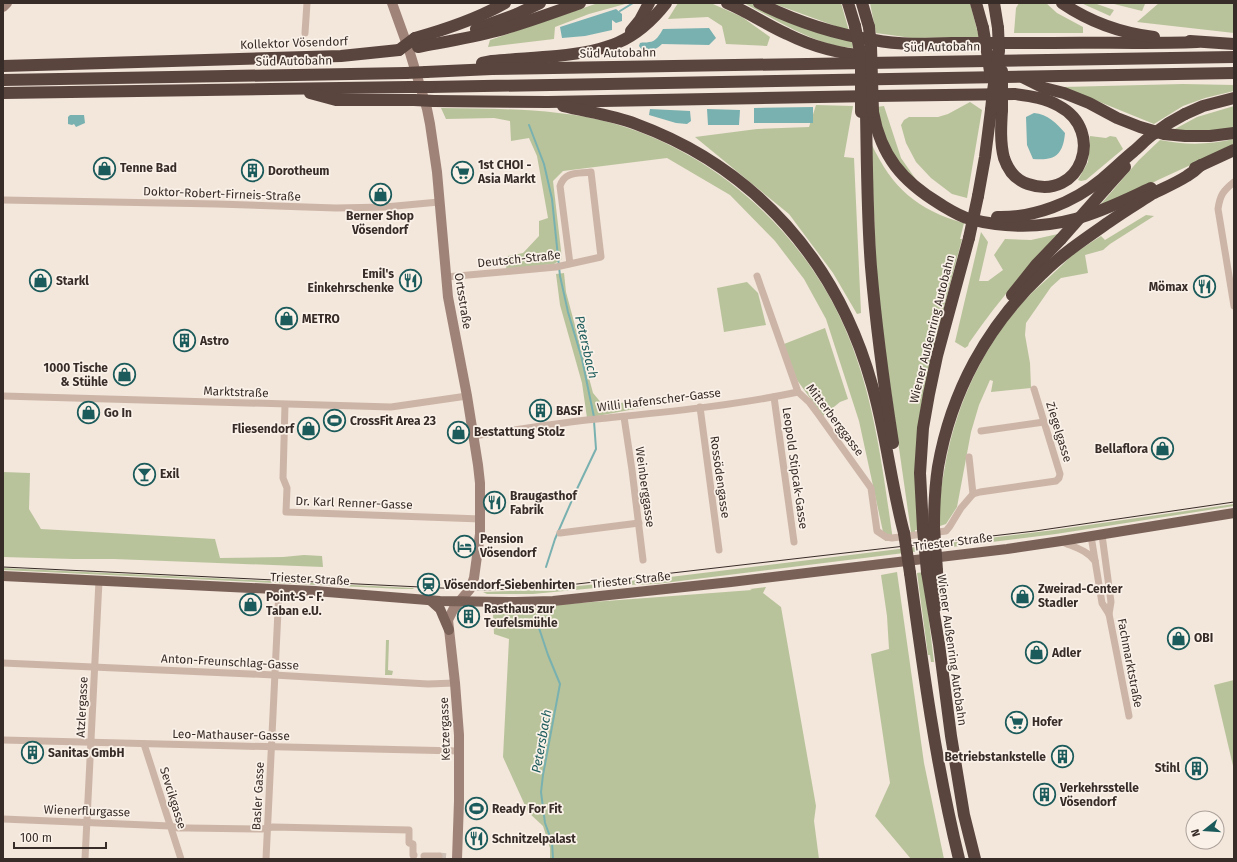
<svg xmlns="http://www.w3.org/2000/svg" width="1237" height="862" font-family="'Fira Sans',sans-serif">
<rect width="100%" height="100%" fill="#f3e6db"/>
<!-- green -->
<g fill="#b8c39b">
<path d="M 598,3 L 626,3 L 625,4 L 589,14 L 555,27 L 554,39 L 488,47 L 490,40 Z"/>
<path d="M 678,3 L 713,4 L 742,17 L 770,37 L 767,46 L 726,44 L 722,26 L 708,17 L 668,19 Z"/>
<path d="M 744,3 L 751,3 L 768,12 L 852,40 L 853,48 C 845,47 836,46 829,44 C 799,35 772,18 744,3 Z"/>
<path d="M 772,3 L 841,3 L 849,31 Z"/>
<path d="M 870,3 L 970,3 L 979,37 L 912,38 L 876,33 Z"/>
<path d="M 1019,3 L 1046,3 L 1057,13 L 1083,27 L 1083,33 L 1014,33 L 1016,8 Z"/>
<path d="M 1081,3 L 1094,3 L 1114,10 L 1110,16 Z"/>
<path d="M 1110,3 L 1145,4 L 1142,11 Z"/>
<path d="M 1159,3 L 1234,3 L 1234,33 L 1137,22 Z"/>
<path d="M 1183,84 L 1234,85 L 1234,91 L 1205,98 L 1183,106 L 1154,124 L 1063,87 Z"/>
<path d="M 970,102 L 982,110 L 967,198 L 952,194 L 931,178 L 916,162 L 906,143 L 901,125 L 904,120 L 909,117 L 938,117 L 948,114 Z"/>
<path d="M 816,105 L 853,106 L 844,157 L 854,158 L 861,313 L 857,314 L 833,273 L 789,214 L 695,137 L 757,129 L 809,127 Z"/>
<path d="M 884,106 L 901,158 L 917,181 C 890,160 885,139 877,107 Z"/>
<path d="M 1234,106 L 1234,128 L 1215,131 L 1173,130 L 1197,117 Z"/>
<path d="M 441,108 C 497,109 554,108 608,122 C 715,150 809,236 849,338 C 875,402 883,472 893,540 L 885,541 L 859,421 L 826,319 L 804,279 L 775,241 L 730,195 L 667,158 L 563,171 L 553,181 L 562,259 L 554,264 L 506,269 L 508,256 L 523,253 L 539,236 L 539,221 L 548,218 L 537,156 L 529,138 L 511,141 L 510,121 L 494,118 L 446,119 Z"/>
<path d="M 1090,136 L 1106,138 L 1110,136 L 1116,137 L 1123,149 L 1086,180 L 1081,181 L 1078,180 L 1088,162 Z"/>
<path d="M 1234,139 L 1234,145 L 1158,180 L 1096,212 L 1101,204 L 1139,160 L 1160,140 C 1185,145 1208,145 1234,139 Z"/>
<path d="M 871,143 C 892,188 917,210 964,223 L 960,239 L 962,239 L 961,243 L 937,334 L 922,401 L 919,420 L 918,530 L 915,530 L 915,533 L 911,532 L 883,336 L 877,283 Z"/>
<path d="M 1146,215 L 1154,216 L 1110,244 L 1103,250 L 1085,255 L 1088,273 L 1061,278 L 1051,287 L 1026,323 L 1025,335 L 1030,363 L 1031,388 L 991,392 L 993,381 L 990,380 L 979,405 L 971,432 L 957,507 L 946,524 L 940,526 C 937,509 941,489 944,472 C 954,409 982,347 1025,300 C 1036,288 1049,278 1060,267 C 1064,263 1067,260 1071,256 C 1081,249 1091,242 1101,236 L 1105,240 Z"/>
<path d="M 981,232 L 988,242 L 979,281 L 988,281 L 1003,270 L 994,255 L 1005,239 L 1031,240 L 1058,234 C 1026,269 996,304 969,343 L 968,346 L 965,348 L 955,342 Z"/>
<path d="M 564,273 L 566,292 L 593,393 L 603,405 L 665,398 L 661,404 L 587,418 L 582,383 L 560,305 L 556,274 Z"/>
<path d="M 747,282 L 758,293 L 766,325 L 724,332 L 717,288 Z"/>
<path d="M 825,328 L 848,399 L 840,402 L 823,416 L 797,380 L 784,344 Z"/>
<path d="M 3,472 L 30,473 L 29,509 L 41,529 L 215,539 L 220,558 L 283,557 L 304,555 L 322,556 L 323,567 L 114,559 L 73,559 L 3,557 Z"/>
<path d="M 1234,504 L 1234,506 L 1056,534 L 656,584 L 626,585 L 533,594 L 487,594 L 483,592 L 537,590 L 670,577 L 1054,530 Z"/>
<path d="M 3,568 L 414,588 L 413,589 L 402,589 L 3,570 Z"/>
<path d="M 897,572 L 924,763 L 944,859 L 911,859 L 875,816 L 890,783 L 871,654 L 889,649 L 887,616 L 881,575 Z"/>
<path d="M 923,572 L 934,662 L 931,662 L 930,655 L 928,655 L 917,573 Z"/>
<path d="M 766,587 L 763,593 L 781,607 L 816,806 L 814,821 L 819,859 L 550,859 L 550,848 L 543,826 L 528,812 L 503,757 L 509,639 L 494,634 L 493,614 L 566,604 L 752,590 L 750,589 Z"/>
<path d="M 386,640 L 389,640 L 388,670 L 393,671 L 392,675 L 385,675 Z"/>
<path d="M 1234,680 L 1234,770 L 1214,685 Z"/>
</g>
<!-- water -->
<g fill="#79b1b0">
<path d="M 616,9 L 622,14 L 622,21 L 616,23 L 612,20 L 612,30 L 585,36 L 562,38 L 560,27 Z"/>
<path d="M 709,28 L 716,38 L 709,45 L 662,44 C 655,51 651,50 642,50 L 639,46 L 640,43 C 643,42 646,43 649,42 C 656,42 660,34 663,29 Z"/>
<path d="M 813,107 L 813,123 L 754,123 L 754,108 Z"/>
<path d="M 650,109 L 690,111 L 691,121 L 687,124 L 676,123 L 649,115 Z"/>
<path d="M 707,109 L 740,110 L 739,125 L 708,125 Z"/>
<path d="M 1034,113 C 1048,114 1056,123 1065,133 C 1063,155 1055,161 1033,159 L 1027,145 L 1026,117 Z"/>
<path d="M 70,115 L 84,115 L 85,123 L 76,127 L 74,124 L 72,125 L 68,124 L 68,117 Z"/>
</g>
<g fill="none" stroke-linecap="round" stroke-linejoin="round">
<!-- stream -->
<g stroke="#79b1b0" stroke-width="2">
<path d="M 620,11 L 633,3"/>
<path d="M 529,125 L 544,164 L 552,199 L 560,276 L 568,312 L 582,359 L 594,417"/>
<path d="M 546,567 L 555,539 L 576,491 L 596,449 L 594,421"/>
<path d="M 539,628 L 548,655 L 560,684 L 543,775 L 541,792 L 545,823 L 552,842 L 553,859"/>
</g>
<!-- street-tunnel -->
<path stroke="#cec1b7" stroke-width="7" stroke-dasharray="7 3.5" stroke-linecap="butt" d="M 439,856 L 449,857"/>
<!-- street -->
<g stroke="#ccb5a7" stroke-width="7">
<path d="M 305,33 L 307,3"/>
<path d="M 1234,182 C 1223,191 1220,195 1218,209 L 1234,306"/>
<path d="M 3,200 L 217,204 L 336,208 L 385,207 L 439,202"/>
<path d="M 757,276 L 798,392 L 809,402 L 818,414 L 871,488 L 877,531 L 886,537 L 892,538 L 946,531 L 950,526 L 961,508 L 973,494 L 969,457"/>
<path d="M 446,277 L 556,267 L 601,257 L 591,172 C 577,174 565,171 560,186 L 570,264"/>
<path d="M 3,396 L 391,407 L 467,396"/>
<path d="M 774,397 L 794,542"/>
<path d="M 285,405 L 283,478 L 287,488 L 286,512 L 481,519"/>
<path d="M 700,407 L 719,550"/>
<path d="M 624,417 L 632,470 L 643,560"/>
<path d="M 981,431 L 1044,422"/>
<path d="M 474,436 C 515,430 556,423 597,419 C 664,412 732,406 798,392"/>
<path d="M 973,494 L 980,492 L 1056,481 L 1059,478 L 1060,474 L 1034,389"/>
<path d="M 560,533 L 639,523"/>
<path d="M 1102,535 L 1111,602 L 1109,614"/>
<path d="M 1091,536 L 1102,603 L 1109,614 L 1129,716"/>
<path d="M 1061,541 C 1073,547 1087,550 1095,561"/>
<path d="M 3,663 L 274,675 L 428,684 L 455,683"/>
<path d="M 3,740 L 239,746 L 459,751"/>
<path d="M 144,744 L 181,859"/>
<path d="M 3,819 L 170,826 L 178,828 L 188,828 L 262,829 L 273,827 L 409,830 L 409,843 L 413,844 L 413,855 L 414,855"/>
<path d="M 424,856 L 439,856"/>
<path d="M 85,859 L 99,581"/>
<path d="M 266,859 L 279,590"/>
</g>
<!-- secondary -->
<g stroke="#9f8378" stroke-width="10">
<path d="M 392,3 L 410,53 L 427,109 L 430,124 L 437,172 L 448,297 L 467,396 L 478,465 L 480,483 L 480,534 L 474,578 L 470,589 L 454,608 L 448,620 L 455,683 L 459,735 L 459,801 L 457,859"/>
<path d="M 3,7 L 7,3"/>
</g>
<!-- primary -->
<g stroke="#7a6158" stroke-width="10">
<path d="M 3,576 L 315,591 L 440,601 L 515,602 L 553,601 L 731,582 L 1007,549 L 1061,541 L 1234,513"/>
<path d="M 430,600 L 440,609 L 449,630"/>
</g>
<!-- highway -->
<g stroke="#59453e" stroke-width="12">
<path d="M 727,3 C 748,12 767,25 787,34 C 813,47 841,54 869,56"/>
<path d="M 759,3 C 795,21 834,34 874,40 C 899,45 926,44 952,43 C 983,43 1014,43 1046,43 C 1096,42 1146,44 1197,42"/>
<path d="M 848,3 L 855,26"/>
<path d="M 862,3 L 869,27"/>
<path d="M 976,3 L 983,28"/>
<path d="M 994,3 L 998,28"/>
<path d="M 1062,3 C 1090,22 1120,33 1154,37"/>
<path d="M 476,29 L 517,14 L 540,3"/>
<path d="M 631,31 L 640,20 L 649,3"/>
<path d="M 415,38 C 447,29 477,19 505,3"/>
<path d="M 1190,41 L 1234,44"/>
<path d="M 418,47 C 444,42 470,38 496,31 C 525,23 552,13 580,3"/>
<path d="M 482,63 L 492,61 C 514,59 535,58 557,56 C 605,51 635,43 666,3"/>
<path d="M 3,66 L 341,56 L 399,50"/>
<path d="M 426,72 L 492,69 L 1234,57"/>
<path d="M 1024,78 L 1044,88 L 1064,93 L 1089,103 L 1117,118 L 1140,127 L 1164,134 L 1185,136 L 1210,136 L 1234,133"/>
<path d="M 3,80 L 406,73"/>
<path d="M 430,87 L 1234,73"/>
<path d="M 3,93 L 410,87"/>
<path d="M 310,93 L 336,100 L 414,100"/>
<path d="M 434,101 L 548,102 L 875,96 L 1015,94 C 1030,96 1046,98 1059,106 C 1106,131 1081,202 1028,184 C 1016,180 1008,170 1004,158 C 1000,143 1001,126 1002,110"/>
<path d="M 563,106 C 587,112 612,115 636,124 C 756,168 838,263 872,385 C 886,433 891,484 904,533"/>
<path d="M 866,112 C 867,164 867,216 871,267 C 876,326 884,385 893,443"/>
<path d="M 873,112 C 881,156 902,181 940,204 C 950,210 959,216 970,219 C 1004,228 1042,228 1075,219 C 1102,212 1127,199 1151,188"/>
<path d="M 1185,114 L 1203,106 L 1234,98"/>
<path d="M 1195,168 L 1234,150"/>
<path d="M 1106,188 L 1125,167"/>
<path d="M 978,196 L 985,157 L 991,110"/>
<path d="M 997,217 C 1034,218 1073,203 1102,179 C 1113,170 1123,160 1134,151 C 1141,145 1147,138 1155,133"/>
<path d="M 1012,295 L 1036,265 L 1061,239"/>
<path d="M 934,527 C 934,507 935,487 938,467 C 951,392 987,326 1042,274 C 1062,254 1086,238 1109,222 C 1123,212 1138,203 1152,194 C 1164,188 1176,183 1187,176 C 1192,173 1197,169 1201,165"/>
<path d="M 923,529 L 920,473 L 923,428 L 929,394 L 937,356 L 969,238"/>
<path d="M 937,571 L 938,591 L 937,606"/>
<path d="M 927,572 L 939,644 L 951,736 L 964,815 L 975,859"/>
<path d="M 910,573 C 923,669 936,765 959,859"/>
</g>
<!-- tram -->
<path stroke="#382c28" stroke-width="1" d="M 3,567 L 483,590 L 513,589 L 551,587 L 1035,531 L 1234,502"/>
<!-- highway-bridge -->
<g stroke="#59453e" stroke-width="12">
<path d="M 855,26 L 861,57 L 861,112"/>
<path d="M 869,27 L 871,47 L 873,112"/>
<path d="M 983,28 L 987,52 L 991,78"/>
<path d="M 399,50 L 415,38"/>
<path d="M 406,73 L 426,72"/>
<path d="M 410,87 L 430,87"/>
<path d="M 414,100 L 434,101"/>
<path d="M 991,110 L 993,91 L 999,51 L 998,28"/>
<path d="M 1002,110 L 1002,71"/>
<path d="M 1155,133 L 1169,123 L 1185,114"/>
<path d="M 969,238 L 978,196"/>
<path d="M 1061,239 L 1106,188"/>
<path d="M 934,527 L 937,571"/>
<path d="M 923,529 L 927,572"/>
<path d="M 904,533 L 910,573"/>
</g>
</g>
<!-- icons -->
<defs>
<symbol id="shop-ring" viewBox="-11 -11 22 22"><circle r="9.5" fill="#faf1e8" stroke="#1b5b5b" stroke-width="1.5"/><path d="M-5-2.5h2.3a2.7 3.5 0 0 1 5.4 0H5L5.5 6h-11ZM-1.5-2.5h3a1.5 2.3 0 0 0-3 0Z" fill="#1b5b5b"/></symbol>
<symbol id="building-ring" viewBox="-11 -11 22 22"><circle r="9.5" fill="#faf1e8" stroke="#1b5b5b" stroke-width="1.5"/><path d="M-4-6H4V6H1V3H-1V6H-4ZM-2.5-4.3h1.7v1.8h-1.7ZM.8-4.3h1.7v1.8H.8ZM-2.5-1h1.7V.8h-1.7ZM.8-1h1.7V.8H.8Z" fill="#1b5b5b"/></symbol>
<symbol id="supermarket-ring" viewBox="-11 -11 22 22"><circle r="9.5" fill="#faf1e8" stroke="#1b5b5b" stroke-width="1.5"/><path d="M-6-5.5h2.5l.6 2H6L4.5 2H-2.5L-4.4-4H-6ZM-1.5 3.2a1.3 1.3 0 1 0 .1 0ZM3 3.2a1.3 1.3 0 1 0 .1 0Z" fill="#1b5b5b"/></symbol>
<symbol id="restaurant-ring" viewBox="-11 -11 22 22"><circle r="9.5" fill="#faf1e8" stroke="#1b5b5b" stroke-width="1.5"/><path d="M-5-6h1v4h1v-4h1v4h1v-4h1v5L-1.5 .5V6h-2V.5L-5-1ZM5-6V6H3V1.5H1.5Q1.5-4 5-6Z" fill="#1b5b5b"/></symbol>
<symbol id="stadium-ring" viewBox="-11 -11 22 22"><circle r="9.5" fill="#faf1e8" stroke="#1b5b5b" stroke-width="1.5"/><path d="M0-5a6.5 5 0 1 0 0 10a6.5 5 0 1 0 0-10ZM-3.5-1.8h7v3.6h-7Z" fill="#1b5b5b"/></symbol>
<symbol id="bar-ring" viewBox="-11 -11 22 22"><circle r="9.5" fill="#faf1e8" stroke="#1b5b5b" stroke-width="1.5"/><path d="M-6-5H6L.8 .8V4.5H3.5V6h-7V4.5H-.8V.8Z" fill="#1b5b5b"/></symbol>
<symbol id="hotel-ring" viewBox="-11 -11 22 22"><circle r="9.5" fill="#faf1e8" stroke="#1b5b5b" stroke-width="1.5"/><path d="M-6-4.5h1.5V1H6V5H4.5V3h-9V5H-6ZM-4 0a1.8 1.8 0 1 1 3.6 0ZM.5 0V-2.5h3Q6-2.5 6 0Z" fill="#1b5b5b"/></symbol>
<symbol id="station-ring" viewBox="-11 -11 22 22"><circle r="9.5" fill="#faf1e8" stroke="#1b5b5b" stroke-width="1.5"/><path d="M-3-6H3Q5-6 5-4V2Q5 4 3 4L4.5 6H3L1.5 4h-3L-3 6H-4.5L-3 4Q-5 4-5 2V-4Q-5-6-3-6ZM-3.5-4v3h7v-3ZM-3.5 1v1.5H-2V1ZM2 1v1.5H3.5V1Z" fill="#1b5b5b"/></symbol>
</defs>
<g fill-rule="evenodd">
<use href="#shop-ring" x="92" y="156" width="25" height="25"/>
<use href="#building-ring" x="240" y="158" width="25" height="25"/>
<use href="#supermarket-ring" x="450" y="160" width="25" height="25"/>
<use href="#shop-ring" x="368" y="182" width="25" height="25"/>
<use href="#shop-ring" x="28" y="268" width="25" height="25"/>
<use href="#restaurant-ring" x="398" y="268" width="25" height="25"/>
<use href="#restaurant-ring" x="1192" y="274" width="25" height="25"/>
<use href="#shop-ring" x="274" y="306" width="25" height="25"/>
<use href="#building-ring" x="172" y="328" width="25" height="25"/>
<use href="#shop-ring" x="112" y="362" width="25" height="25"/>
<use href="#building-ring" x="528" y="398" width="25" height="25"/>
<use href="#shop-ring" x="76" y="400" width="25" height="25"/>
<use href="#stadium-ring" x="322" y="408" width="25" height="25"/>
<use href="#shop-ring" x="296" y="416" width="25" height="25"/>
<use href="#shop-ring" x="446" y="420" width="25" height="25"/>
<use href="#shop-ring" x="1150" y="436" width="25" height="25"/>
<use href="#bar-ring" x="132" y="462" width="25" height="25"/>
<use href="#restaurant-ring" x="482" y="490" width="25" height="25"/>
<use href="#hotel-ring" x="452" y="534" width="25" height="25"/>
<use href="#station-ring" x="416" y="572" width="25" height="25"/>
<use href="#shop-ring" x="1010" y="584" width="25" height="25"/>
<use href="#shop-ring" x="238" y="592" width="25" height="25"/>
<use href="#building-ring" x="456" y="604" width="25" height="25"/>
<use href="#shop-ring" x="1166" y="626" width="25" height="25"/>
<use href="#shop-ring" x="1024" y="640" width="25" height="25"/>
<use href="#supermarket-ring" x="1004" y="710" width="25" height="25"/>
<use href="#building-ring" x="20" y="740" width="25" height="25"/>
<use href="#building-ring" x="1050" y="744" width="25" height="25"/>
<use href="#building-ring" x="1184" y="756" width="25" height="25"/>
<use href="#building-ring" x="1032" y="782" width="25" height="25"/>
<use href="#stadium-ring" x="464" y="796" width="25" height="25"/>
<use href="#restaurant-ring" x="464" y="826" width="25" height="25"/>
</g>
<g text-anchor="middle" stroke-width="3.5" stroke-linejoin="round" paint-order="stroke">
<!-- street labels -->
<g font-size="12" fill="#382c28" stroke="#faf1e8">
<text transform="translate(294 43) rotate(-2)" y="4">Kollektor Vösendorf</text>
<text transform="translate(942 47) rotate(-1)" y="4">Süd Autobahn</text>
<text transform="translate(618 53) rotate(-1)" y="4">Süd Autobahn</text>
<text transform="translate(294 61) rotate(-1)" y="4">Süd Autobahn</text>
<text transform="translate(222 194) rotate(2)" y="4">Doktor-Robert-Firneis-Straße</text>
<text transform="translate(519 259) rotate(-6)" y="4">Deutsch-Straße</text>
<text transform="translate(463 301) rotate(81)" y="4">Ortsstraße</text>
<text transform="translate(932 329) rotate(-76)" y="4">Wiener Außenring Autobahn</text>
<text transform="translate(236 392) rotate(2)" y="4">Marktstraße</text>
<text transform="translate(659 400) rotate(-7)" y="4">Willi Hafenscher-Gasse</text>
<text transform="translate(835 420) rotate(53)" y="4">Mitterberggasse</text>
<text transform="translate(1059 432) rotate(73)" y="4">Ziegelgasse</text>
<text transform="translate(795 468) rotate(82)" y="4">Leopold Stipcak-Gasse</text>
<text transform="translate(720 477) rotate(82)" y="4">Rossödengasse</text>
<text transform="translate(645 487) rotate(82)" y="4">Weinberggasse</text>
<text transform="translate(354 503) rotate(2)" y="4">Dr. Karl Renner-Gasse</text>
<text transform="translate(953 542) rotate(-7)" y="4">Triester Straße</text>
<text transform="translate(310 579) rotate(3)" y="4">Triester Straße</text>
<text transform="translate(631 580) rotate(-6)" y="4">Triester Straße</text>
<text transform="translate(952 650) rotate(82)" y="4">Wiener Außenring Autobahn</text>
<text transform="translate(230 662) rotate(3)" y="4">Anton-Freunschlag-Gasse</text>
<text transform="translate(1130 663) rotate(79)" y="4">Fachmarktstraße</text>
<text transform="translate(82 707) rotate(-87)" y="4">Atzlergasse</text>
<text transform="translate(445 729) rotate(-92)" y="4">Ketzergasse</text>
<text transform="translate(231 735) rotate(1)" y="4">Leo-Mathauser-Gasse</text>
<text transform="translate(258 796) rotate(-87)" y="4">Basler Gasse</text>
<text transform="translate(173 798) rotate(73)" y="4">Sevcikgasse</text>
<text transform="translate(87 811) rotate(2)" y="4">Wienerflurgasse</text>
</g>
<!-- poi labels -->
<g font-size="12" font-weight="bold" fill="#382c28" stroke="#faf1e8" text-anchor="start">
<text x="478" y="169">1st CHOI -<tspan x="478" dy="14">Asia Markt</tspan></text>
<text x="120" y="172">Tenne Bad</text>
<text x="268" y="175">Dorotheum</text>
<text x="380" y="220" text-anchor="middle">Berner Shop<tspan x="380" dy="14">Vösendorf</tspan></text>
<text x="394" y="278" text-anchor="end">Emil's<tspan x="394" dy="14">Einkehrschenke</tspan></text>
<text x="56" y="285">Starkl</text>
<text x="1188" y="291" text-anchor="end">Mömax</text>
<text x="302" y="323">METRO</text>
<text x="200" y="345">Astro</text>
<text x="108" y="372" text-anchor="end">1000 Tische<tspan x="108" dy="14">&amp; Stühle</tspan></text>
<text x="556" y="415">BASF</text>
<text x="104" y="417">Go In</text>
<text x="350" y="425">CrossFit Area 23</text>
<text x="294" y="433" text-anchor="end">Fliesendorf</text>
<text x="474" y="436">Bestattung Stolz</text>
<text x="1148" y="453" text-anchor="end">Bellaflora</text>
<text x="160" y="478">Exil</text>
<text x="510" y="500">Braugasthof<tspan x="510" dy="14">Fabrik</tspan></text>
<text x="480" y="543">Pension<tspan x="480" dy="14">Vösendorf</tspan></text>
<text x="444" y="589">Vösendorf-Siebenhirten</text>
<text x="1038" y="593">Zweirad-Center<tspan x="1038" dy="14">Stadler</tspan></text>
<text x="266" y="601">Point-S - F.<tspan x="266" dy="14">Taban e.U.</tspan></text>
<text x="484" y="613">Rasthaus zur<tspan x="484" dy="14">Teufelsmühle</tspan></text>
<text x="1194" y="642">OBI</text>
<text x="1052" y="657">Adler</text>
<text x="1032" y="726">Hofer</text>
<text x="48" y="757">Sanitas GmbH</text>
<text x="1046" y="761" text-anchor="end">Betriebstankstelle</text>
<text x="1180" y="772" text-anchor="end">Stihl</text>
<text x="1060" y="792">Verkehrsstelle<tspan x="1060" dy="14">Vösendorf</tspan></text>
<text x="492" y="813">Ready For Fit</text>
<text x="492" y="843">Schnitzelpalast</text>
</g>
<!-- water labels -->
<g font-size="13" font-style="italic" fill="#1b5b5b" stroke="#faf1e8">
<text transform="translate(587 347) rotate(77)" y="5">Petersbach</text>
<text transform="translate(541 741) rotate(-80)" y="5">Petersbach</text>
</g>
</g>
<!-- border -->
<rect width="1237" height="862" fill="none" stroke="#382c28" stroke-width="8"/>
<!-- north arrow -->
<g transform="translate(1205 830) rotate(253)"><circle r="19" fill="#faf1e8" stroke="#aca29b"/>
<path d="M0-3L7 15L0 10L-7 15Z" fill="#1b5b5b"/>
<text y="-6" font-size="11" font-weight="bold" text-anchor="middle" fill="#382c28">N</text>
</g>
<!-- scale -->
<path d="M14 842v6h92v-6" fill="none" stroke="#382c28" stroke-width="2"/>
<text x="20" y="842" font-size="12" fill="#382c28" stroke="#faf1e8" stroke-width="3" paint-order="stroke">100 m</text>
</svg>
